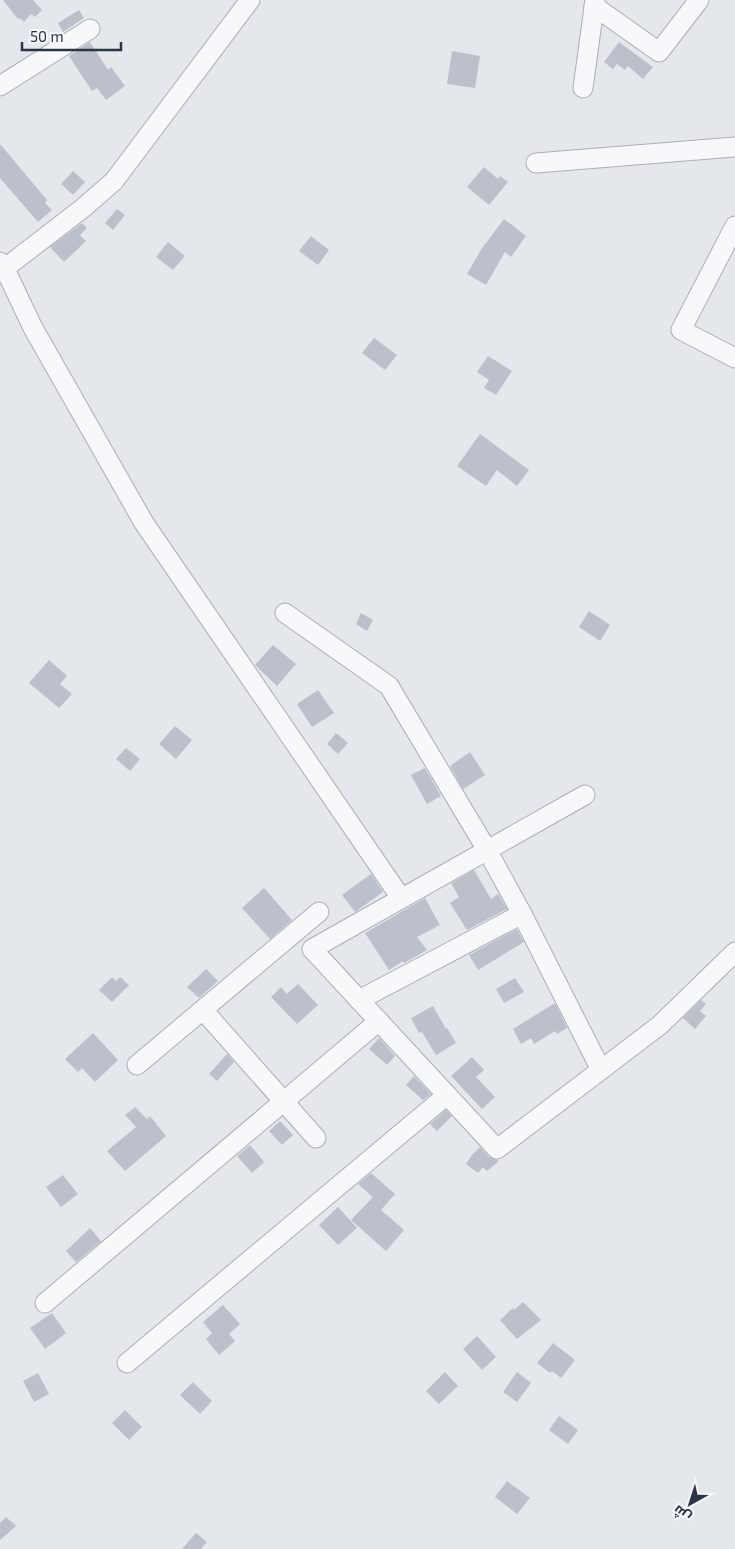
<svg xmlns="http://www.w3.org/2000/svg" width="735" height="1549" font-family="'Exo 2',Cairo,sans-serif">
<rect width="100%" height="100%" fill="#e4e7ec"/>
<!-- building -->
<g fill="#bbc0ca">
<path d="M 3,0 L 33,0 L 42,10 L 35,17 L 31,14 L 24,22 L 20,18 L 18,19 Z"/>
<path d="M 79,10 L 84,18 L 63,32 L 58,23 Z"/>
<path d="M 90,42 L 108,70 L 111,67 L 125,86 L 106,100 L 97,88 L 92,91 L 69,56 Z"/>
<path d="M 619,42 L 653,67 L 643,79 L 628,66 L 625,70 L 617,64 L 613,69 L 604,62 Z"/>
<path d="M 452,51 L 480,56 L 475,88 L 447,84 Z"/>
<path d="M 0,144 L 47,200 L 45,203 L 52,210 L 38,222 L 0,178 Z"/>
<path d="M 484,167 L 498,179 L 500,176 L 508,182 L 489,205 L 467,187 Z"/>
<path d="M 73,171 L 85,182 L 73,195 L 61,184 Z"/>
<path d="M 117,209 L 125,215 L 113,230 L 105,223 Z"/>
<path d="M 504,219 L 526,236 L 511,257 L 505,252 L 486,285 L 467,274 L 482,248 Z"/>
<path d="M 82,223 L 87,228 L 80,235 L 86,241 L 64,262 L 50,247 Z"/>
<path d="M 311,236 L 329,250 L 318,265 L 299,251 Z"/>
<path d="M 168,242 L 185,256 L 173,270 L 156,257 Z"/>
<path d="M 374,338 L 397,355 L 385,370 L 362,353 Z"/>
<path d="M 488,356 L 512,371 L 496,395 L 484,388 L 489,380 L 477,372 Z"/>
<path d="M 480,434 L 529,470 L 517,486 L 497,470 L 486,486 L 457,466 Z"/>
<path d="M 589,611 L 610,625 L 600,641 L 579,627 Z"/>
<path d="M 361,613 L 373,620 L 367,631 L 356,624 Z"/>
<path d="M 273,645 L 296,664 L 277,686 L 255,665 Z"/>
<path d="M 49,660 L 67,676 L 60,684 L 72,694 L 59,708 L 29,683 Z"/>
<path d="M 318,690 L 334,713 L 312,727 L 297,704 Z"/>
<path d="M 175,726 L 192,740 L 176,759 L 159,744 Z"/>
<path d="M 336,733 L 348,743 L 338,754 L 327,744 Z"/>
<path d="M 126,748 L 140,759 L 130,771 L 116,759 Z"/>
<path d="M 470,752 L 485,775 L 463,789 L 450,766 Z"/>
<path d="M 425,768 L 441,796 L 427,804 L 411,775 Z"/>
<path d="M 474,870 L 491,899 L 498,894 L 507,909 L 467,930 L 450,903 L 459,897 L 451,883 Z"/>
<path d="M 371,874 L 383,892 L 355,912 L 342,895 Z"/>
<path d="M 264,888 L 292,920 L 270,939 L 242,908 Z"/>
<path d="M 425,898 L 440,925 L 417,937 L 427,950 L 404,963 L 403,961 L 389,970 L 365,933 Z"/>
<path d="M 517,929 L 524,942 L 478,970 L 469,955 Z"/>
<path d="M 206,969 L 218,981 L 199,998 L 187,987 Z"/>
<path d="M 112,977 L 116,981 L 120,977 L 129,985 L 112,1002 L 99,990 Z"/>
<path d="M 515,978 L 524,992 L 504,1003 L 496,989 Z"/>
<path d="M 298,984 L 318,1005 L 297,1024 L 271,997 L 281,987 L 287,994 Z"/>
<path d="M 701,1000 L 706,1004 L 700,1011 L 706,1016 L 695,1029 L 683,1018 Z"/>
<path d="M 555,1003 L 567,1028 L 557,1034 L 555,1031 L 534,1044 L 531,1038 L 521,1044 L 513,1029 Z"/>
<path d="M 433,1006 L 446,1029 L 447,1028 L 456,1043 L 436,1055 L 422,1032 L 419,1033 L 411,1018 Z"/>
<path d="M 93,1033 L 118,1060 L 95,1082 L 82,1068 L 78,1072 L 65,1059 Z"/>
<path d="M 379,1038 L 395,1056 L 387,1065 L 369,1049 Z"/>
<path d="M 227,1054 L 234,1062 L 217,1081 L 209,1074 Z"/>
<path d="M 472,1057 L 484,1070 L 476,1077 L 495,1097 L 482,1109 L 451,1076 Z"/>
<path d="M 414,1076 L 431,1094 L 423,1100 L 406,1085 Z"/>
<path d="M 135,1107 L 147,1119 L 150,1116 L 166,1136 L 125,1171 L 107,1151 L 136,1127 L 125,1115 Z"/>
<path d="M 446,1110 L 452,1116 L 437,1131 L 430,1124 Z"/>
<path d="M 280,1121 L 293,1135 L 282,1145 L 269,1131 Z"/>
<path d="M 250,1145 L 264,1162 L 252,1173 L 237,1156 Z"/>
<path d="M 480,1147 L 489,1157 L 499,1161 L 487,1171 L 483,1167 L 478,1173 L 466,1164 L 472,1155 Z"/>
<path d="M 371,1173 L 395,1194 L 381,1210 L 404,1230 L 386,1251 L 351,1220 L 373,1197 L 358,1184 Z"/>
<path d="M 63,1175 L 78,1194 L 61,1207 L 46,1187 Z"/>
<path d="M 338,1207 L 357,1228 L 338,1245 L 319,1225 Z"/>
<path d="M 90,1228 L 101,1241 L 76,1262 L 66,1251 Z"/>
<path d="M 523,1302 L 541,1320 L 517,1339 L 500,1320 L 513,1308 L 514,1310 Z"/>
<path d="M 223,1305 L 240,1324 L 229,1334 L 235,1341 L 219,1355 L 206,1339 L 212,1333 L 203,1322 Z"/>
<path d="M 52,1313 L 66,1333 L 45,1349 L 30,1328 Z"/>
<path d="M 477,1336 L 496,1357 L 482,1370 L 463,1349 Z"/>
<path d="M 553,1343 L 575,1360 L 561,1378 L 552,1371 L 550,1373 L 537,1363 Z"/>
<path d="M 445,1372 L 458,1386 L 439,1404 L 426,1391 Z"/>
<path d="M 517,1372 L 531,1383 L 517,1402 L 503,1392 Z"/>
<path d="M 38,1373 L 49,1394 L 34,1402 L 23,1381 Z"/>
<path d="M 193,1382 L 212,1401 L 200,1414 L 180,1395 Z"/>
<path d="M 125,1410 L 142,1427 L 129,1440 L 112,1423 Z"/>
<path d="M 559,1416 L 578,1430 L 568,1444 L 549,1430 Z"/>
<path d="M 507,1481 L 530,1498 L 517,1514 L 495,1497 Z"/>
<path d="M 6,1517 L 16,1526 L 0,1540 L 0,1523 Z"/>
<path d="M 196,1533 L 207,1542 L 201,1549 L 182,1549 Z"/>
</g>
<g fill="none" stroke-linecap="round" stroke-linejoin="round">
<defs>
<g id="minor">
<path d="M 594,6 L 659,52 L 699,0"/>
<path d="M 0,86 L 90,29"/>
<path d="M 583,88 L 595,0"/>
<path d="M 536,163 L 735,147"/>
<path d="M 735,226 L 681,330 L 735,358"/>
<path d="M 0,262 L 5,269 L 33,328 L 144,523 L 401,898"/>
<path d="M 0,272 L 83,208 L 114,181 L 250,0"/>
<path d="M 285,613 L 389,686 L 487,850 L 522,914 L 601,1070"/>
<path d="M 585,795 L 312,949 L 497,1149 L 660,1025 L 735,952"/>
<path d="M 359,1000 L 522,914"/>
<path d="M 203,1010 L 316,1138"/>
<path d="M 137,1065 L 319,912"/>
<path d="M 45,1303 L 379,1021"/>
<path d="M 127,1363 L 447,1095"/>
</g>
</defs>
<!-- minor casing -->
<use href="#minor" stroke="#a9aeb7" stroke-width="21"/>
<!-- minor -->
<use href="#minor" stroke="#f7f8fa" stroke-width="19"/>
</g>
<!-- north arrow -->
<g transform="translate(690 1504) rotate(219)" stroke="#f4f6f9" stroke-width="4" paint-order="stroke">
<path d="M0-4L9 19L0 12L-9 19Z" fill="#2b3445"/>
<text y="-8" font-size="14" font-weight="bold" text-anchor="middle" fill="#2b3445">ش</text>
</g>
<!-- scale -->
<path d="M22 42v8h99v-8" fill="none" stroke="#2b3445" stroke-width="2.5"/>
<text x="30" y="42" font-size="15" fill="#2b3445" stroke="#f4f6f9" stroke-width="4" paint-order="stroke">50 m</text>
</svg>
